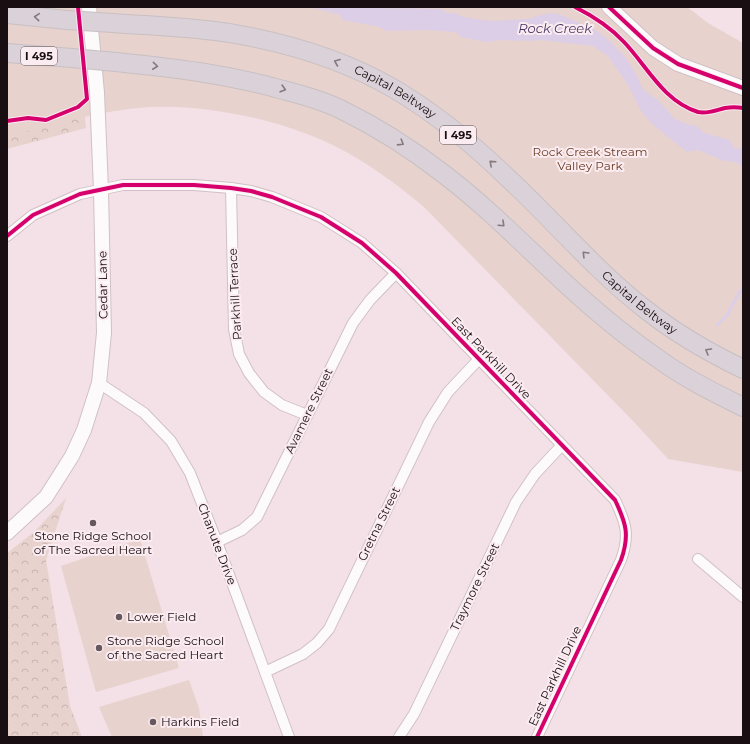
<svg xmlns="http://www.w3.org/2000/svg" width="750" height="744" font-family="Montserrat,sans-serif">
<defs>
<pattern id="forest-crowns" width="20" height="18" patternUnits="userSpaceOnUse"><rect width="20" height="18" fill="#e8d2ce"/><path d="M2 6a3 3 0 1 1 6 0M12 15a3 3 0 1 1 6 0" fill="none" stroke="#c6b3b0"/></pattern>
</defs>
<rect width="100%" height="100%" fill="#f4e1e7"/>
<!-- forest -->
<g fill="url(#forest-crowns)">
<path d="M 82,80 L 86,128 L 7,149 L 7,84 Z"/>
<path d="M 66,498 L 46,560 L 70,706 L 82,737 L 7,737 L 7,553 L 34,532 Z"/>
</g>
<!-- park -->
<g fill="#e8d2ce">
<path d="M 7,7 L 687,7 L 708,23 L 743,43 L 743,472 L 668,459 L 634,422 L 424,207 C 400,187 375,168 348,153 C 293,122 212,104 149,107 C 101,110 54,125 7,136 Z"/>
<path d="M 140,539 L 179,668 L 96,692 L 61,566 Z"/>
<path d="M 189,680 L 199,708 L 203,737 L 112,737 L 99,707 Z"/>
</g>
<!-- water -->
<path fill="#dccee6" d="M 310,7 L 384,7 L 391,9 L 393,8 L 441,9 L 447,13 L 454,13 L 464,17 L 489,21 L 527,19 L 542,15 L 553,13 L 564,16 L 597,31 L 612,43 L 625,57 L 637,75 L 642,88 L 650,95 L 657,99 L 675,119 L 687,124 L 697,126 L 704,133 L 730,140 L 734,148 L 743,149 L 743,167 L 736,162 L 724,161 L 698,150 L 687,152 L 652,124 L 641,111 L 628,85 L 608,56 L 593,46 L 541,40 L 531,41 L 503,40 L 485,42 L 461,37 L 455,32 L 426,30 L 385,31 L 380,27 L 342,20 L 340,15 Z"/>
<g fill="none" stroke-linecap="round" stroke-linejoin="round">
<!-- stream -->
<path stroke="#dccee6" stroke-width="3" d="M 717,325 L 727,315 L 740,291 L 743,289"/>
<defs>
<g id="street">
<path d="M 231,188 L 234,329 L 239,354 L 249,373 L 264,392 L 282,405 L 307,415"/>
<path d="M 7,236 L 33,215 L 80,194 L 123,185 L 194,185 L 231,188 L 251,191 L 272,197 L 321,217 L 362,243 L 396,273 L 615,500 C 626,523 630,535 621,560 L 537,737"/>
<path d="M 99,383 L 144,413 L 171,441 L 190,473 L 217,542 L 289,737"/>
<path d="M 217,542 L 242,530 L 257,517 L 353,323 L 370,300 L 396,273"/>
<path d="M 698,559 L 743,597"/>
<path d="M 265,672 L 303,654 L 317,643 L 329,629 L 429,422 L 448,392 L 479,359"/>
<path d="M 399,737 L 414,714 L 516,502 L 535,474 L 562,445"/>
</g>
<g id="secondary">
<path d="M 609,7 L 653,48 L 678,64 L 743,88"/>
<path d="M 7,533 L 46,497 L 60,475 L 72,456 L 84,430 L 99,383 L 104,333 L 101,190 L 97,93 L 89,7"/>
</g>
<g id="highway">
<path d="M 7,14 L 67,20"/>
<path id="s1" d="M 113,23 C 153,26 195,27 235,34 C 292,44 347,61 396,90 C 438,115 476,147 510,180 C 555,222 596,271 645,309 C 675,333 708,352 743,369"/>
<path d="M 7,53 L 72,58"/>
<path d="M 116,62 C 174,68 227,74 283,90 C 303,95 324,101 342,110 C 379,128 413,150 445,175 C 496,214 539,261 587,303 C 610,323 635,343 660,360 C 686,379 715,393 743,407"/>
</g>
</defs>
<!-- street casing -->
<use href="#street" stroke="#cfc1c5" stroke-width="12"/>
<!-- secondary casing -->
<use href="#secondary" stroke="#cfc1c5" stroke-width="16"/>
<!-- highway casing -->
<use href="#highway" stroke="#c8c0c2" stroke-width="20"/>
<!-- street -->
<use href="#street" stroke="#fdfafb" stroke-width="10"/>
<!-- secondary -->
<use href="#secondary" stroke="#fdfafb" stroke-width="14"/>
<!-- highway -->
<use href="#highway" stroke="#dbd1d9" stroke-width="18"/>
<defs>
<g id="highway-bridge">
<path d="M 67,20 L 113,23"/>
<path d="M 72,58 L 116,62"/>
</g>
</defs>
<!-- highway-bridge casing -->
<use href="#highway-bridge" stroke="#c8c0c2" stroke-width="20" stroke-linecap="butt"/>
<!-- highway-bridge -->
<use href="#highway-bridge" stroke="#dbd1d9" stroke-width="18"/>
<defs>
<g id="cycleway">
<path d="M 575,7 C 593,16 610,27 624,42 C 647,66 663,101 698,112 C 708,114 716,110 725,108 C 731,107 737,107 743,108"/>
<path d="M 609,7 L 653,48 L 678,64 L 743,88"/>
<path d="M 7,121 L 28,118 L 46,120 L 78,107 L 87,99 L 78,7"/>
<path d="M 7,236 L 33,215 L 80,194 L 123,185 L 194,185 L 231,188 L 251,191 L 272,197 L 321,217 L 362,243 L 396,273 L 615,500 C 626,523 630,535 621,560 L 537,737"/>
</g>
</defs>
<!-- cycleway casing -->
<use href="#cycleway" stroke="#fbecf1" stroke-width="6"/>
<!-- cycleway -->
<use href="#cycleway" stroke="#d6006c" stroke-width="4"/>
</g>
<!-- one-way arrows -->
<defs><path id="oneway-chevron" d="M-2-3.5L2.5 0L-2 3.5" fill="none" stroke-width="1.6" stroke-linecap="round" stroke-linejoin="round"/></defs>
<g stroke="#84797f">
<use href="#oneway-chevron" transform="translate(37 17) rotate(-175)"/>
<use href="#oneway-chevron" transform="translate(337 62) rotate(-158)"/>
<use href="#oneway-chevron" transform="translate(155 66) rotate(6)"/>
<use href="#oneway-chevron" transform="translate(283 89) rotate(16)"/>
<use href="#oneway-chevron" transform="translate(401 143) rotate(32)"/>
<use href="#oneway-chevron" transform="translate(492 163) rotate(-138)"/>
<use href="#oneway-chevron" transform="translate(502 224) rotate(43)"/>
<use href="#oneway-chevron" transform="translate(585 254) rotate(-135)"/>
<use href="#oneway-chevron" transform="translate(708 351) rotate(-150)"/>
</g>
<!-- markers -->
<g fill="#66585d" stroke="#fbecf1" stroke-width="1.5">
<circle cx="93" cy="523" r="4"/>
<circle cx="119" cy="617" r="4"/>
<circle cx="99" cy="648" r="4"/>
<circle cx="153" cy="722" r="4"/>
</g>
<g text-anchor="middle" stroke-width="4" stroke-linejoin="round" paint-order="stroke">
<!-- shield labels -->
<g fill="#fbecf1" stroke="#5d5155" stroke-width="1">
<rect x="21" y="47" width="36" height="18" rx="3"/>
<rect x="440" y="126" width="36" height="18" rx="3"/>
</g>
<g font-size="11" font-weight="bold" fill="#190e12">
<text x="39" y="60">I 495</text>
<text x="458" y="139">I 495</text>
</g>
<!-- street labels -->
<g font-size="12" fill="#190e12" stroke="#fbecf1">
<text dy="4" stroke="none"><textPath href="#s1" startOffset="294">Capital Beltway</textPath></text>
<text transform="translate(103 285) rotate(-91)" y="4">Cedar Lane</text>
<text transform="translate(235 294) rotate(-93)" y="4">Parkhill Terrace</text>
<text dy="4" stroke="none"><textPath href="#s1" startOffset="618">Capital Beltway</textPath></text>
<text transform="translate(491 358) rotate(46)" y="4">East Parkhill Drive</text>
<text transform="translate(309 411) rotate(-64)" y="4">Avamere Street</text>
<text transform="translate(379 524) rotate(-64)" y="4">Gretna Street</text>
<text transform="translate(217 544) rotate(69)" y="4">Chanute Drive</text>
<text transform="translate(475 587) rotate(-64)" y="4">Traymore Street</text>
<text transform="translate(555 676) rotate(-65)" y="4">East Parkhill Drive</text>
</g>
<!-- park labels -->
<g font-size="12" fill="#6a3b21" stroke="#fbecf1">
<text x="590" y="156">Rock Creek Stream<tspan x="590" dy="14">Valley Park</tspan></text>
</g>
<!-- poi labels -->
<g font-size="12" fill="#190e12" stroke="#fbecf1" text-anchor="start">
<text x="93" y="540" text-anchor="middle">Stone Ridge School<tspan x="93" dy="14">of The Sacred Heart</tspan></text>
<text x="127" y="621">Lower Field</text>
<text x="107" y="645">Stone Ridge School<tspan x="107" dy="14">of the Sacred Heart</tspan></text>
<text x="161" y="726">Harkins Field</text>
</g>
<!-- water labels -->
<g font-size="13" font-style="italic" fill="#483662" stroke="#fbecf1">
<text x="555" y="33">Rock Creek</text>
</g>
</g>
<!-- border -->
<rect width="750" height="744" fill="none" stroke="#190e12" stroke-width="16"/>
</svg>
